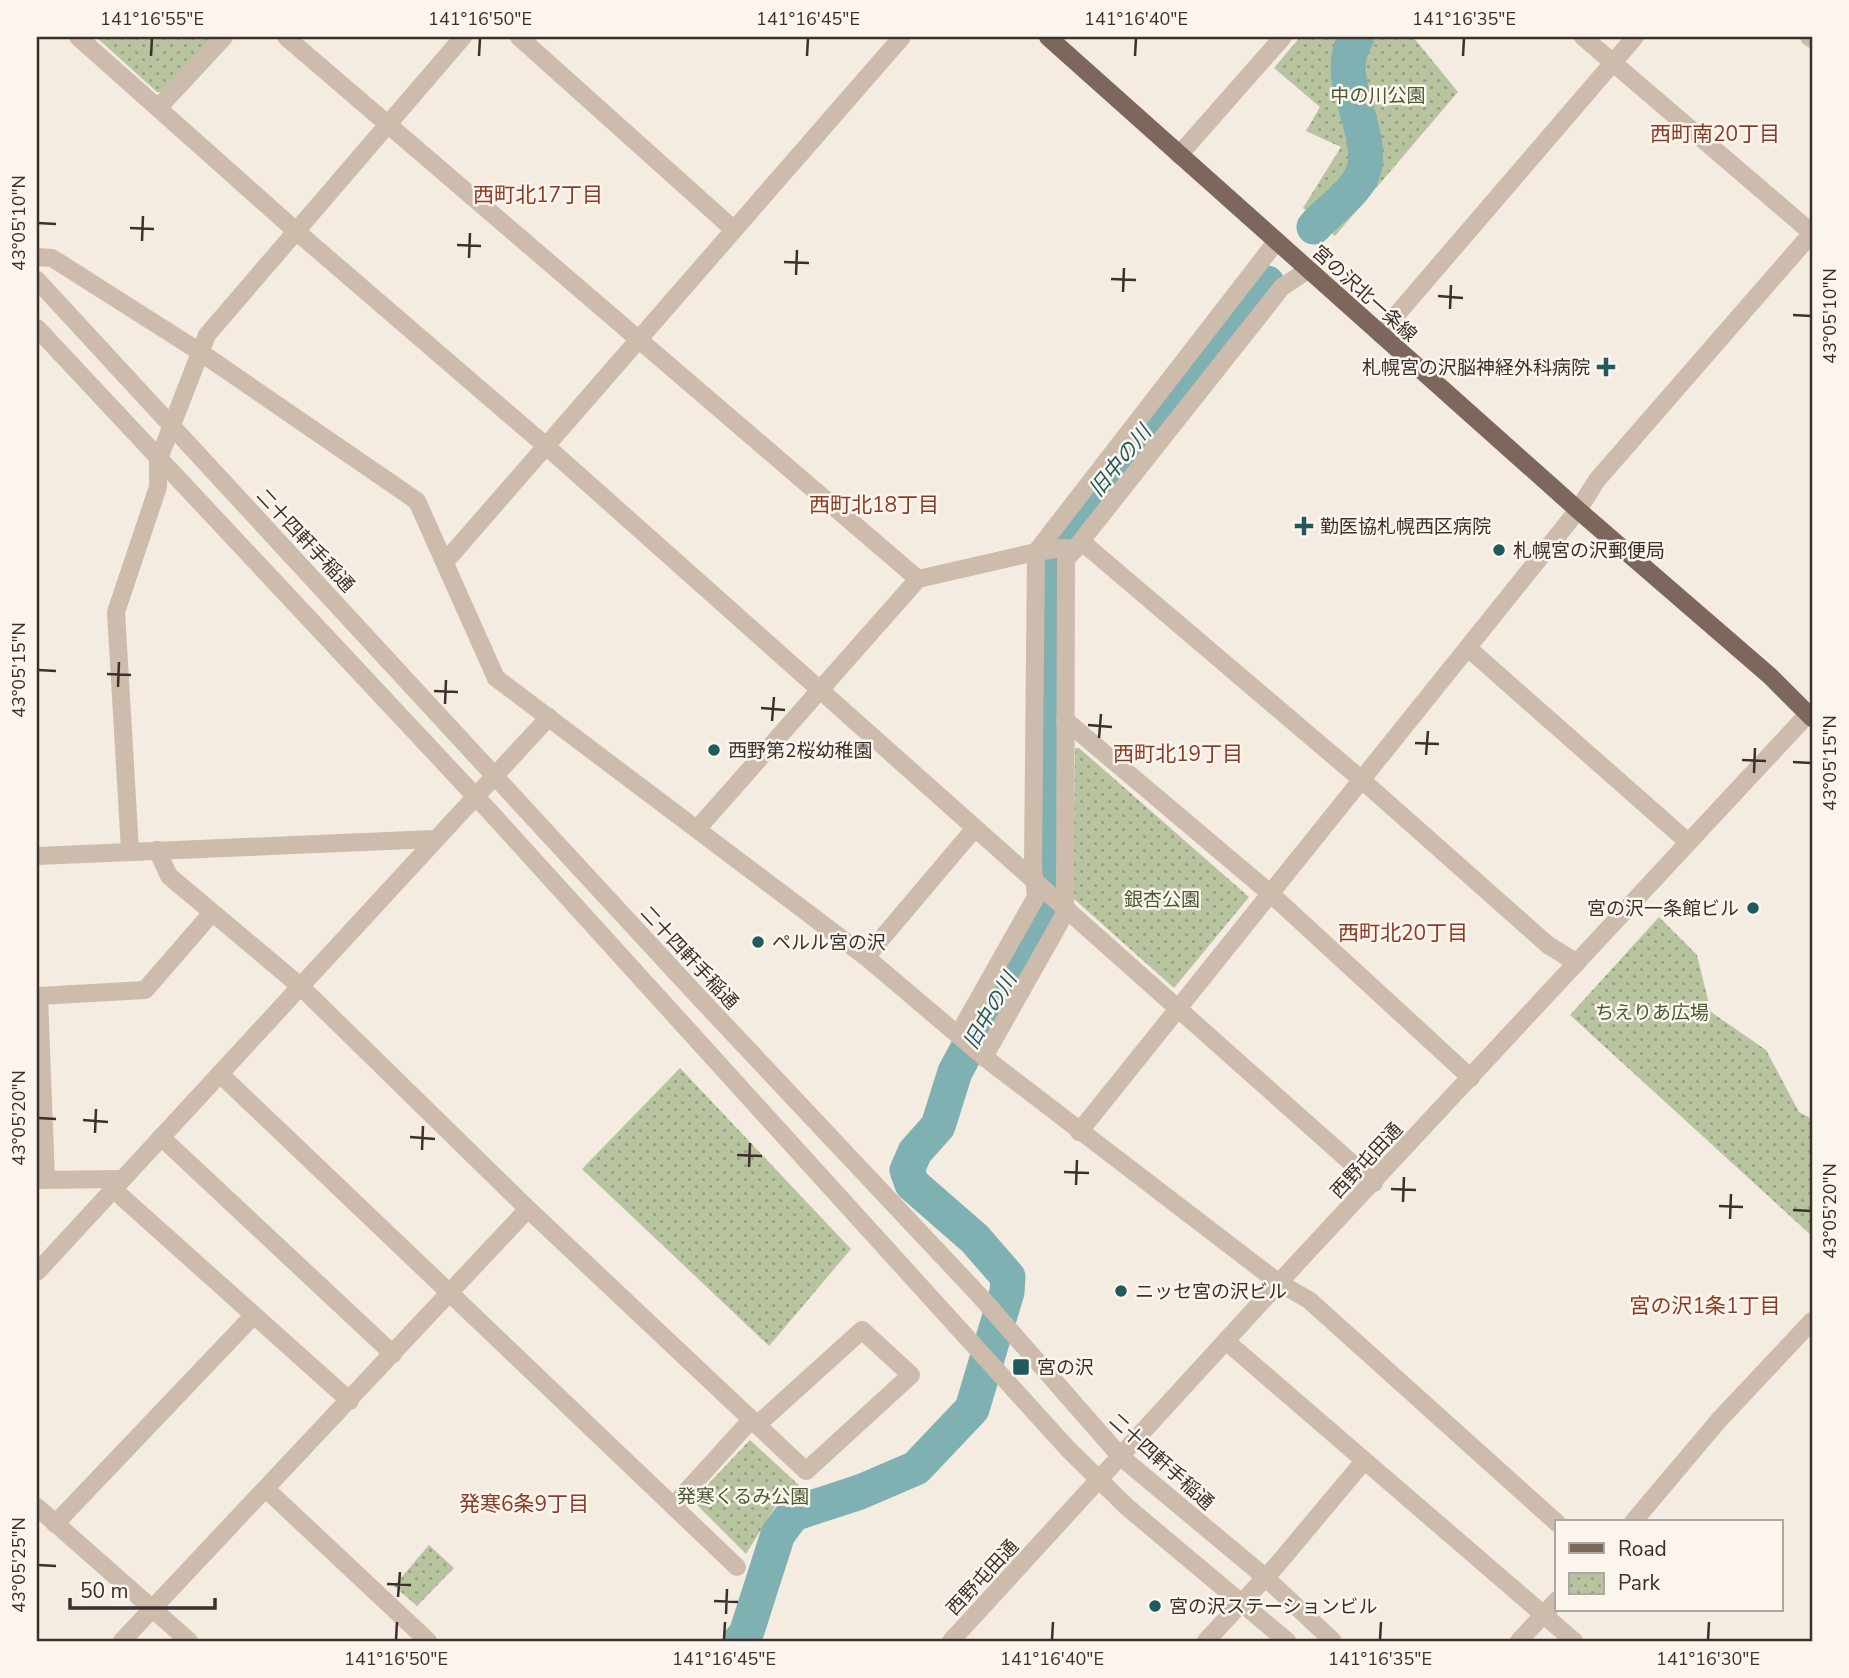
<svg xmlns="http://www.w3.org/2000/svg" width="1849" height="1678" font-family="'Nunito Sans','Noto Sans JP',sans-serif">
<defs>
<pattern id="park-dots" width="8" height="8" patternUnits="userSpaceOnUse" patternTransform="scale(1.75)"><rect width="8" height="8" fill="#b8c4a0"/><path d="M2 2h.1M6 6h.1" fill="none" stroke="#97a083" stroke-width="1.8" stroke-linecap="round"/></pattern>
</defs>
<rect width="100%" height="100%" fill="#f4ebe1"/>
<!-- park -->
<g fill="url(#park-dots)">
<path d="M 96,37 L 214,37 L 164,92 L 157,92 Z"/>
<path d="M 1300,37 L 1413,37 L 1458,92 L 1335,236 L 1303,208 L 1341,147 L 1306,131 L 1320,107 L 1274,68 Z"/>
<path d="M 1075,748 L 1079,748 L 1249,897 L 1174,988 L 1073,898 Z"/>
<path d="M 1659,917 L 1697,955 L 1711,1012 L 1766,1050 L 1799,1112 L 1812,1119 L 1812,1236 L 1570,1015 Z"/>
<path d="M 680,1068 L 851,1249 L 769,1346 L 582,1169 Z"/>
<path d="M 750,1440 L 802,1488 L 775,1507 L 746,1554 L 698,1506 L 696,1497 Z"/>
<path d="M 429,1545 L 454,1568 L 417,1606 L 394,1586 Z"/>
</g>
<g fill="none" stroke-linecap="round" stroke-linejoin="round">
<!-- river -->
<g stroke="#7fb0b2" stroke-width="35">
<path d="M 1314,227 C 1330,208 1360,192 1365,165 C 1371,123 1331,75 1357,37"/>
<path d="M 740,1641 L 746,1634 L 778,1534 L 793,1514 L 860,1492 L 916,1468 L 972,1409 L 1007,1292 L 1008,1277 L 975,1239 L 912,1184 L 907,1170 L 915,1152 L 938,1126 L 955,1072 L 1010,970 L 1043,918 L 1052,879 L 1050,570 L 1059,536 L 1267,283"/>
</g>
<!-- minor -->
<g stroke="#cdbbac" stroke-width="18">
<path d="M 78,37 L 296,231 L 546,446 L 1374,1183"/>
<path d="M 286,37 L 918,579"/>
<path d="M 519,37 L 732,228"/>
<path d="M 1809,37 L 1812,39"/>
<path d="M 158,108 L 224,37"/>
<path d="M 1179,155 L 1283,37"/>
<path d="M 37,257 L 52,258 L 200,352 L 417,501 L 496,678 L 866,957 L 984,1057 L 1279,1283 L 1309,1300 L 1557,1523"/>
<path d="M 37,280 L 694,992 L 979,1295 L 1121,1457 L 1265,1577 L 1333,1641"/>
<path d="M 37,328 L 492,814 L 1068,1449 L 1127,1507 L 1287,1641"/>
<path d="M 1380,334 L 1635,37"/>
<path d="M 1082,542 L 1363,781 L 1548,945 L 1577,963"/>
<path d="M 445,562 L 902,37"/>
<path d="M 1468,648 L 1688,842"/>
<path d="M 1065,720 L 1271,894 L 1471,1078"/>
<path d="M 698,828 L 918,579 L 1036,552 L 1062,548 L 1076,549"/>
<path d="M 130,850 L 116,612 L 158,487 L 158,461 L 207,335 L 463,37"/>
<path d="M 157,850 L 169,876 L 300,986 L 528,1209 L 806,1471 L 911,1375 L 862,1330 L 757,1425"/>
<path d="M 37,856 L 434,839"/>
<path d="M 866,957 L 975,828"/>
<path d="M 958,1035 L 1036,897 L 1033,866 L 1036,552 L 1276,242"/>
<path d="M 984,1057 L 1063,917 L 1065,908 L 1066,560 L 1282,287 L 1308,270"/>
<path d="M 220,1074 L 737,1567"/>
<path d="M 1079,1132 L 1578,510 L 1597,480 L 1812,233 L 1583,37"/>
<path d="M 161,1137 L 393,1354"/>
<path d="M 37,1180 L 122,1179"/>
<path d="M 46,1180 L 39,996 L 145,990 L 211,914"/>
<path d="M 113,1189 L 350,1401"/>
<path d="M 37,1272 L 549,717"/>
<path d="M 1227,1342 L 1574,1641"/>
<path d="M 267,1490 L 428,1641"/>
<path d="M 673,1506 L 751,1420"/>
<path d="M 37,1507 L 189,1641"/>
<path d="M 1633,1522 L 1719,1420 L 1812,1321"/>
<path d="M 55,1524 L 254,1315"/>
<path d="M 122,1641 L 528,1209"/>
<path d="M 951,1641 L 1298,1262 L 1808,714"/>
<path d="M 1206,1641 L 1277,1565 L 1364,1461"/>
<path d="M 1519,1641 L 1557,1600"/>
</g>
<!-- major -->
<path stroke="#7d675c" stroke-width="18" d="M 1048,37 L 1578,510 L 1770,676 L 1812,718"/>
</g>
<!-- ticks -->
<path fill="none" stroke="#3b302b" stroke-width="2.5" d="M 151,56 L 152,38M 479,56 L 480,38M 807,56 L 808,38M 1135,56 L 1136,38M 1463,56 L 1464,38M 38,223 L 56,224M 130,228 L 154,229M 142,241 L 143,216M 457,245 L 481,246M 469,258 L 470,233M 784,262 L 809,263M 796,275 L 797,250M 1111,279 L 1136,280M 1123,292 L 1124,268M 1438,296 L 1463,298M 1450,309 L 1451,285M 1793,315 L 1811,316M 38,670 L 56,671M 107,674 L 131,675M 118,687 L 119,662M 434,691 L 458,692M 445,704 L 446,680M 761,708 L 785,710M 772,721 L 774,697M 1088,725 L 1112,727M 1099,738 L 1101,714M 1415,743 L 1439,744M 1426,755 L 1428,731M 1742,760 L 1766,761M 1793,762 L 1811,763M 1754,773 L 1755,748M 38,1118 L 56,1119M 83,1120 L 108,1122M 95,1133 L 96,1109M 410,1137 L 435,1139M 422,1150 L 423,1126M 737,1155 L 762,1156M 749,1167 L 750,1143M 1064,1172 L 1089,1173M 1076,1185 L 1077,1160M 1391,1189 L 1416,1190M 1403,1202 L 1404,1177M 1719,1206 L 1743,1207M 1793,1210 L 1811,1211M 1730,1219 L 1731,1194M 38,1565 L 56,1566M 387,1584 L 411,1585M 398,1597 L 400,1572M 714,1601 L 738,1602M 726,1614 L 727,1589M 396,1640 L 397,1622M 724,1640 L 725,1622M 1052,1640 L 1053,1622M 1380,1640 L 1381,1622M 1708,1640 L 1709,1622"/>
<!-- markers -->
<g fill="#1f5a5e" stroke="#fbf5ee" stroke-width="2.5">
<path d="M1602.5 356.5h7v7h7v7h-7v7h-7v-7h-7v-7h7z"/>
<path d="M1300.5 515.5h7v7h7v7h-7v7h-7v-7h-7v-7h7z"/>
<circle cx="1499" cy="550" r="7"/>
<circle cx="714" cy="750" r="7"/>
<circle cx="1753" cy="908" r="7"/>
<circle cx="758" cy="942" r="7"/>
<circle cx="1121" cy="1291" r="7"/>
<rect x="1012" y="1358" width="18" height="18" rx="3.5"/>
<circle cx="1155" cy="1606" r="7"/>
</g>
<g text-anchor="middle" stroke-width="5" stroke-linejoin="round" paint-order="stroke">
<!-- park labels -->
<g font-size="19" fill="#4a5a2e" stroke="#fbf5ee">
<text x="1378" y="102">中の川公園</text>
<text x="1162" y="906">銀杏公園</text>
<text x="1652" y="1019">ちえりあ広場</text>
<text x="743" y="1503">発寒くるみ公園</text>
</g>
<!-- street labels -->
<g font-size="19" fill="#3b302b" stroke="#fbf5ee">
<text transform="translate(1365 293) rotate(42)" y="7">宮の沢北一条線</text>
<text transform="translate(306 540) rotate(47)" y="7">二十四軒手稲通</text>
<text transform="translate(690 957) rotate(47)" y="7">二十四軒手稲通</text>
<text transform="translate(1366 1160) rotate(-47)" y="7">西野屯田通</text>
<text transform="translate(1162 1461) rotate(42)" y="7">二十四軒手稲通</text>
<text transform="translate(982 1577) rotate(-47)" y="7">西野屯田通</text>
</g>
<!-- poi labels -->
<g font-size="19" fill="#3b302b" stroke="#fbf5ee" text-anchor="start">
<text x="1590" y="374" text-anchor="end">札幌宮の沢脳神経外科病院</text>
<text x="1320" y="533">勤医協札幌西区病院</text>
<text x="1513" y="557">札幌宮の沢郵便局</text>
<text x="728" y="757">西野第2桜幼稚園</text>
<text x="1739" y="915" text-anchor="end">宮の沢一条館ビル</text>
<text x="772" y="949">ペルル宮の沢</text>
<text x="1135" y="1298">ニッセ宮の沢ビル</text>
<text x="1037" y="1374">宮の沢</text>
<text x="1169" y="1613">宮の沢ステーションビル</text>
</g>
<!-- neighbourhood labels -->
<g font-size="21" fill="#8c3b22" stroke="#fbf5ee">
<text x="1715" y="141">西町南20丁目</text>
<text x="538" y="202">西町北17丁目</text>
<text x="874" y="512">西町北18丁目</text>
<text x="1178" y="761">西町北19丁目</text>
<text x="1403" y="940">西町北20丁目</text>
<text x="1705" y="1313">宮の沢1条1丁目</text>
<text x="524" y="1511">発寒6条9丁目</text>
</g>
<!-- water labels -->
<g font-size="21" font-style="italic" fill="#1f5a5e" stroke="#fbf5ee">
<text transform="translate(1120 461) rotate(-51)" y="7">旧中の川</text>
<text transform="translate(990 1011) rotate(-60)" y="7">旧中の川</text>
</g>
</g>
<!-- border -->
<rect width="1849" height="1678" fill="none" stroke="#fbf5ee" stroke-width="77"/>
<!-- legend -->
<rect x="1555" y="1520" width="228" height="91" fill="#fbf5ee" stroke="#aea6a0" stroke-width="2"/>
<rect x="1569" y="1543" width="35" height="10" fill="#7d675c" stroke="#aea6a0" stroke-width="2"/>
<text x="1618" y="1556" font-size="21" fill="#3b302b">Road</text>
<rect x="1569" y="1573" width="35" height="21" fill="url(#park-dots)" stroke="#aea6a0" stroke-width="2"/>
<text x="1618" y="1590" font-size="21" fill="#3b302b">Park</text>
<!-- scale -->
<path d="M70 1598v10h145v-10" fill="none" stroke="#3b302b" stroke-width="3.5"/>
<text x="80" y="1598" font-size="21" fill="#3b302b" stroke="#fbf5ee" stroke-width="5" paint-order="stroke">50 m</text>
<rect x="38" y="38" width="1773" height="1602" fill="none" stroke="#3b302b" stroke-width="2.5"/>
<g font-size="18" text-anchor="middle" fill="#3b302b">
<text x="152" y="25">141°16'55"E</text>
<text x="480" y="25">141°16'50"E</text>
<text x="808" y="25">141°16'45"E</text>
<text x="1136" y="25">141°16'40"E</text>
<text x="1464" y="25">141°16'35"E</text>
<text transform="translate(19 223) rotate(-90)" y="6">43°05'10"N</text>
<text transform="translate(1830 316) rotate(-90)" y="6">43°05'10"N</text>
<text transform="translate(19 670) rotate(-90)" y="6">43°05'15"N</text>
<text transform="translate(1830 763) rotate(-90)" y="6">43°05'15"N</text>
<text transform="translate(19 1118) rotate(-90)" y="6">43°05'20"N</text>
<text transform="translate(1830 1211) rotate(-90)" y="6">43°05'20"N</text>
<text transform="translate(19 1565) rotate(-90)" y="6">43°05'25"N</text>
<text x="396" y="1665">141°16'50"E</text>
<text x="724" y="1665">141°16'45"E</text>
<text x="1052" y="1665">141°16'40"E</text>
<text x="1380" y="1665">141°16'35"E</text>
<text x="1708" y="1665">141°16'30"E</text>
</g>
</svg>
